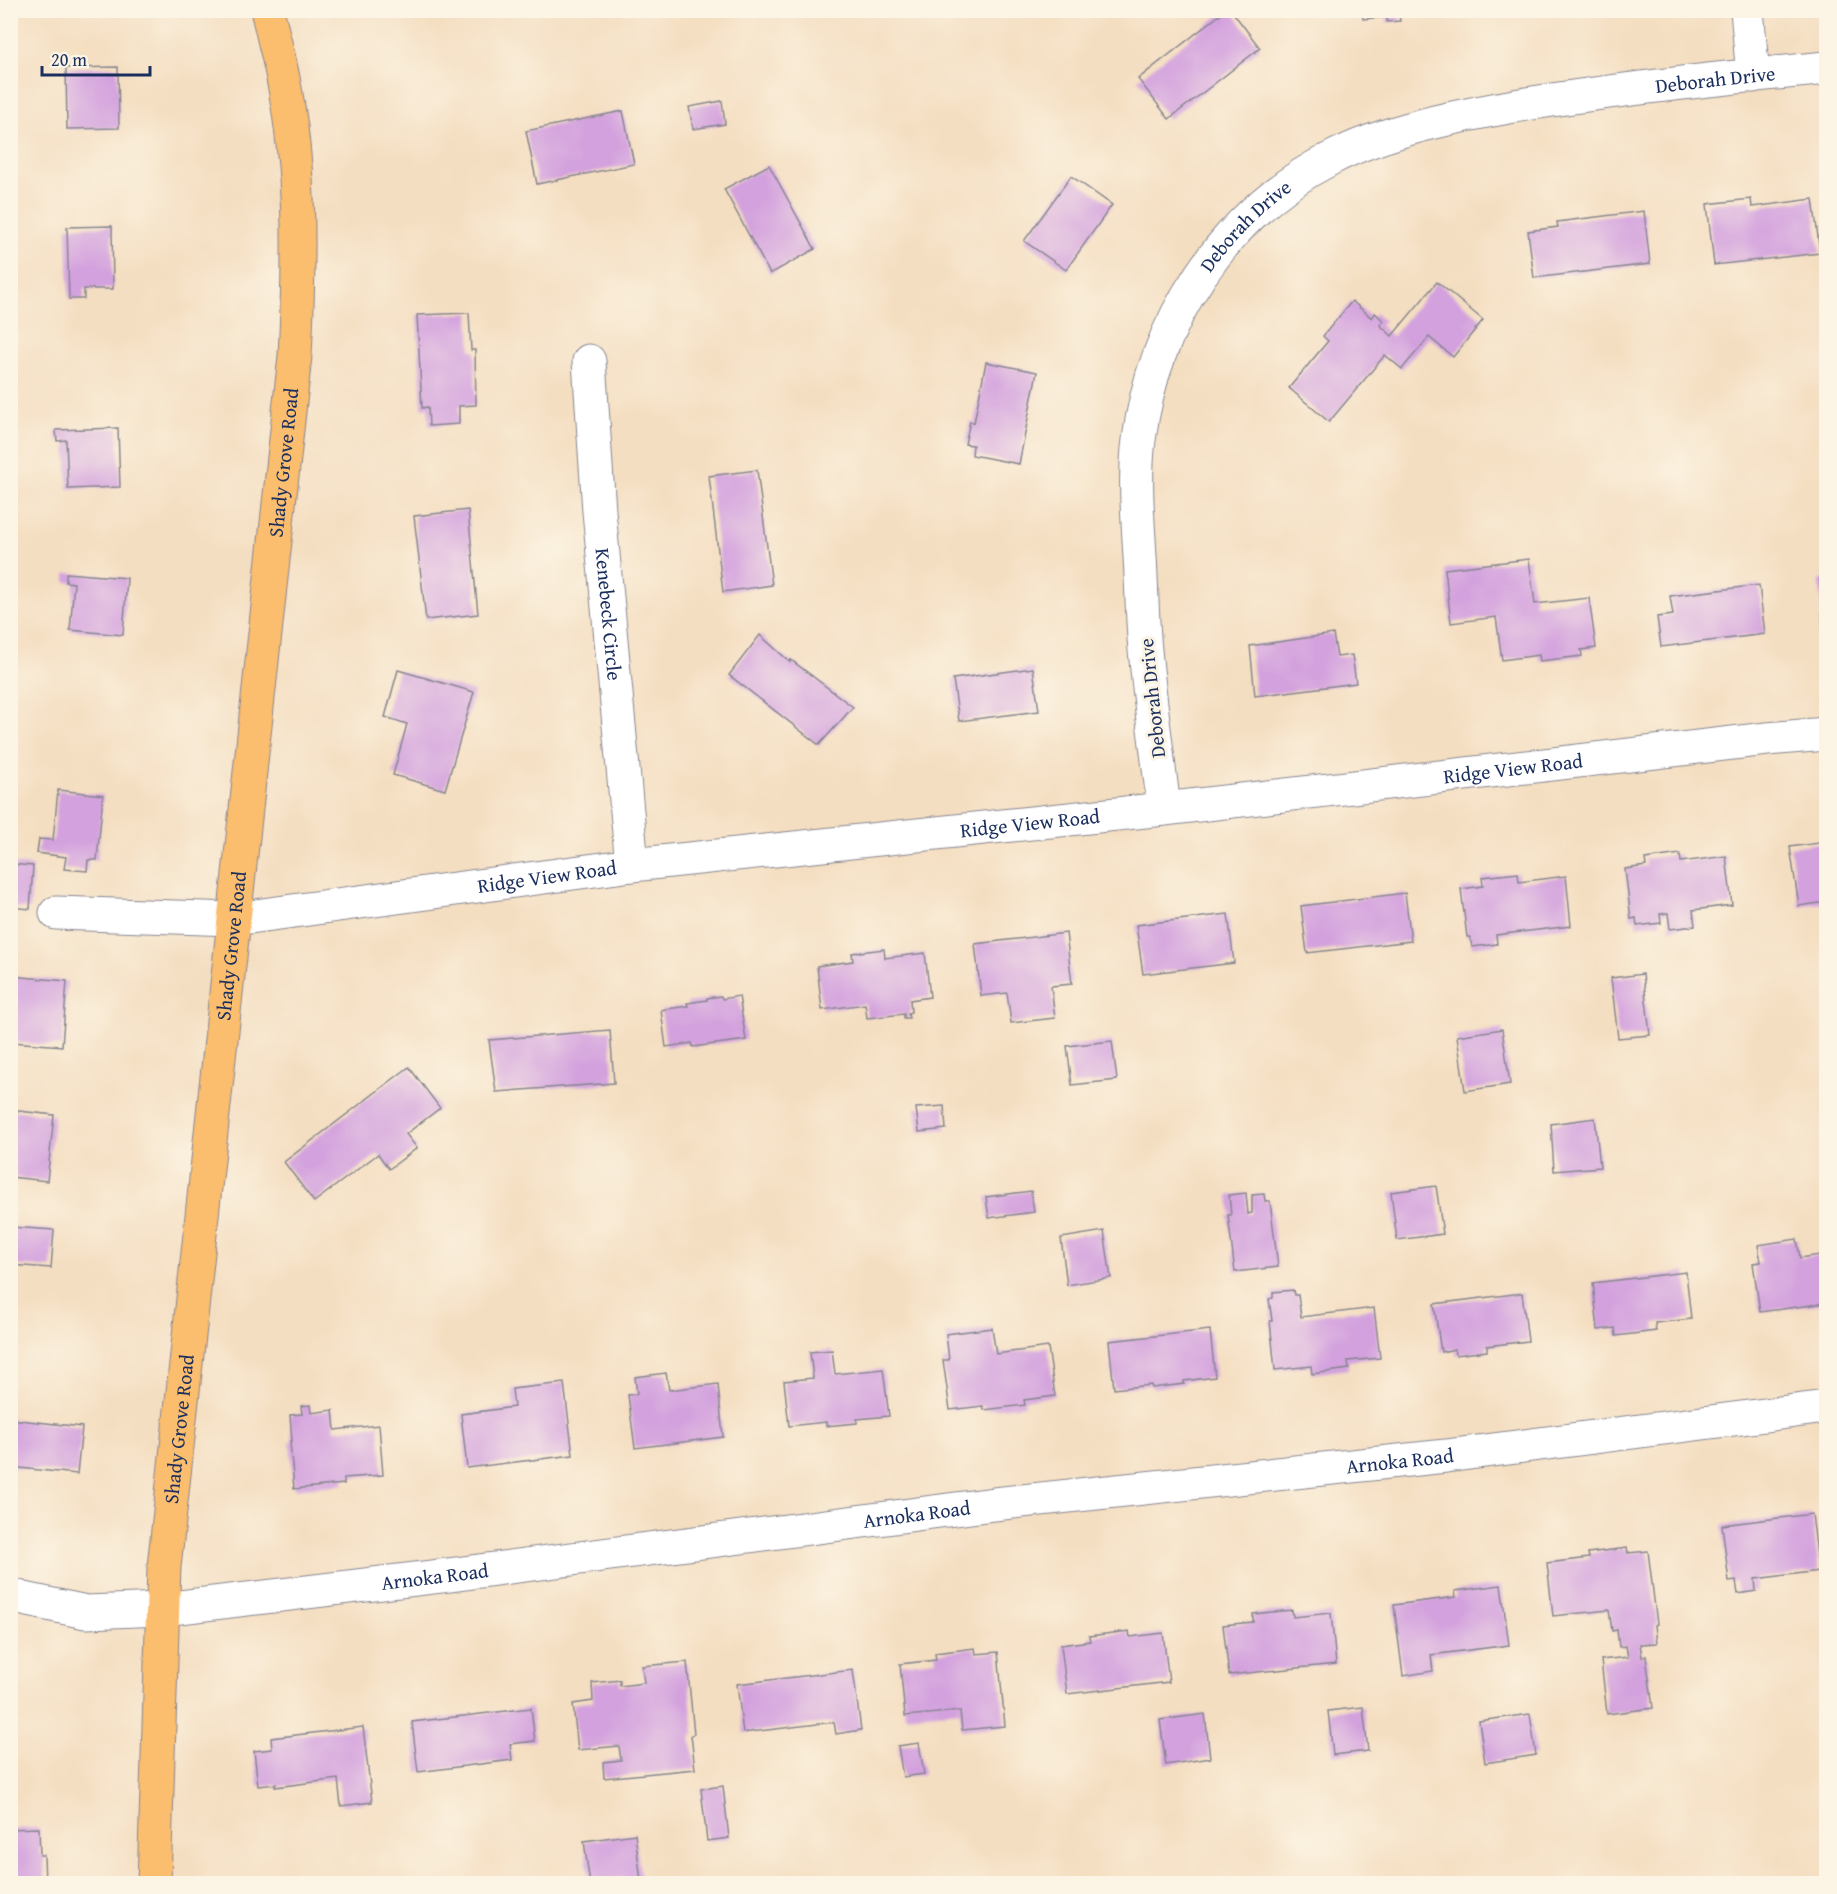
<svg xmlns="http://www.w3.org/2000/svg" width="1837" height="1894" font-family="'Gentium Book Plus',serif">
<rect width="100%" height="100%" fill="#fcf5e5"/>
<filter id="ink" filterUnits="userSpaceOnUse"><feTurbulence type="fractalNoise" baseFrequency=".0167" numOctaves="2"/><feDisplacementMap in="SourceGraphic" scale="12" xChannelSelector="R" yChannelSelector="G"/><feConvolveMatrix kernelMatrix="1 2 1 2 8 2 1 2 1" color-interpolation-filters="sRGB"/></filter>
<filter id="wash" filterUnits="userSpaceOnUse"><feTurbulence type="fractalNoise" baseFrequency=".008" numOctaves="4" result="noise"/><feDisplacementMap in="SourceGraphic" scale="24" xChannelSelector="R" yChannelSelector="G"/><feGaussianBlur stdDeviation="1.35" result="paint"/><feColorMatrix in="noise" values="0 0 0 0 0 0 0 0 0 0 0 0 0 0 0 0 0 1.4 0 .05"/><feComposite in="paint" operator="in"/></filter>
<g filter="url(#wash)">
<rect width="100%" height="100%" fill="#f4dec1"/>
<g id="blocks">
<!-- building -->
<g fill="#d3a1de">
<path d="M 1226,10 L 1231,10 L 1260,48 L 1169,119 L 1138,79 Z"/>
<path d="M 1362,10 L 1433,10 L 1433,12 L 1399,15 L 1400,21 L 1387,22 L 1387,17 L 1363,19 Z"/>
<path d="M 118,67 L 119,128 L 67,129 L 66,68 Z"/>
<path d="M 722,101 L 725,124 L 693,129 L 689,107 Z"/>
<path d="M 623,111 L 634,164 L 537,184 L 526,131 Z"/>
<path d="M 769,165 L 815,249 L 770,274 L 724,189 Z"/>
<path d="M 1071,176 L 1112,205 L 1066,270 L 1024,241 Z"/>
<path d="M 1751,199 L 1752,207 L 1813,199 L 1820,253 L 1714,265 L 1707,204 Z"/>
<path d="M 1644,211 L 1650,264 L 1534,278 L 1528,231 L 1558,227 L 1557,222 Z"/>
<path d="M 112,226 L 113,289 L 84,289 L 84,299 L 69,299 L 67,227 Z"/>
<path d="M 1437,282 L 1483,320 L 1453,357 L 1429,337 L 1402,369 L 1385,355 L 1329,422 L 1289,388 L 1328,341 L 1323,336 L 1352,301 L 1372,318 L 1375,313 L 1384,321 L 1380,325 L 1392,336 Z"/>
<path d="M 469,313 L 471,350 L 475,350 L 476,405 L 459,406 L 459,424 L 429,426 L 428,407 L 422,408 L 417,315 Z"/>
<path d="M 986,362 L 1037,372 L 1019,464 L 972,455 L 973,445 L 965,444 L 970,421 L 974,423 Z"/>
<path d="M 118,428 L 120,487 L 68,489 L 66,440 L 57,441 L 56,430 Z"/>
<path d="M 757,470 L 772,585 L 723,592 L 709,476 Z"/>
<path d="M 468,510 L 478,614 L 426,620 L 414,516 Z"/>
<path d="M 1529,559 L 1535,604 L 1589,598 L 1596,648 L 1581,650 L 1582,656 L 1540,661 L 1539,655 L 1502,660 L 1496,617 L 1451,623 L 1445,569 Z"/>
<path d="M 66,573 L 127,578 L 123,635 L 70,630 L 74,583 L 66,582 Z"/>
<path d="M 1820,579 L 1826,579 L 1826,630 L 1823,630 Z"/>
<path d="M 1759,585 L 1765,634 L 1661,647 L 1657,617 L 1673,615 L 1670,596 Z"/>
<path d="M 1333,634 L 1337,657 L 1352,655 L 1356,683 L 1255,696 L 1250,646 Z"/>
<path d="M 760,635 L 790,662 L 791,660 L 853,707 L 819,745 L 729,675 Z"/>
<path d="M 1033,668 L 1039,711 L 959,721 L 953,679 Z"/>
<path d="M 398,670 L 474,692 L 445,790 L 393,775 L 407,724 L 385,717 Z"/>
<path d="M 58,790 L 103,795 L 97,860 L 88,860 L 87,871 L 64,869 L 66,857 L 37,853 L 39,839 L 53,840 Z"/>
<path d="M 1826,842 L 1826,902 L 1799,906 L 1790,847 Z"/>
<path d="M 1680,854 L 1681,862 L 1726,856 L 1732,905 L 1693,910 L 1695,926 L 1670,929 L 1668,913 L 1660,914 L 1661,923 L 1637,926 L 1636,918 L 1631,919 L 1625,869 L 1646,866 L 1645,859 Z"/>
<path d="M 10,864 L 33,866 L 30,909 L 10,907 Z"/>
<path d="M 1518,873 L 1519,882 L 1566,876 L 1571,926 L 1496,935 L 1497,944 L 1472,947 L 1470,937 L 1467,937 L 1461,889 L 1483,886 L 1482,877 Z"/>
<path d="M 1405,893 L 1411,941 L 1307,953 L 1301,906 Z"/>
<path d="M 1228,914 L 1234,963 L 1143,974 L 1136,925 Z"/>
<path d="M 1066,933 L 1072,984 L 1051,986 L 1055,1018 L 1011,1023 L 1007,993 L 981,996 L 975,944 Z"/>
<path d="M 884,949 L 885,958 L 925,953 L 930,997 L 910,1000 L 911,1012 L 908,1013 L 909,1018 L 904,1018 L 904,1014 L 867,1018 L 865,1004 L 822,1010 L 817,966 L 853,961 L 852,953 Z"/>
<path d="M 1643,974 L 1650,1035 L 1618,1038 L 1611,978 Z"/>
<path d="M 10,976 L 67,981 L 62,1046 L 12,1042 L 14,1016 L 10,1016 Z"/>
<path d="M 721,996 L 722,999 L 739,996 L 746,1040 L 693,1047 L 692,1043 L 666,1047 L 661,1010 L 688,1006 L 687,1003 L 707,1000 L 707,998 Z"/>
<path d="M 1502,1029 L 1510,1084 L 1465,1091 L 1457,1036 Z"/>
<path d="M 610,1030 L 614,1083 L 496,1092 L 489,1040 Z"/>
<path d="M 1112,1041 L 1117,1080 L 1072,1085 L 1067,1046 Z"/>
<path d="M 409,1067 L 440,1108 L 406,1134 L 417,1148 L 389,1169 L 378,1154 L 314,1202 L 284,1162 Z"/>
<path d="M 944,1106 L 946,1129 L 919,1132 L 916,1108 Z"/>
<path d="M 10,1110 L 54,1115 L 47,1181 L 10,1177 Z"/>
<path d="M 1595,1118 L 1600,1167 L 1554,1171 L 1551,1124 Z"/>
<path d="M 1436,1186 L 1443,1234 L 1397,1240 L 1391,1192 Z"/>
<path d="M 1031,1191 L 1034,1212 L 989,1218 L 986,1197 Z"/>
<path d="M 1246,1193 L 1248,1214 L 1252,1213 L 1252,1195 L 1264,1194 L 1265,1201 L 1270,1201 L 1278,1267 L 1235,1272 L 1228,1215 L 1231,1215 L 1229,1195 Z"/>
<path d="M 10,1227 L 54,1230 L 51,1268 L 10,1265 Z"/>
<path d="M 1104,1231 L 1111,1278 L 1067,1285 L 1061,1238 Z"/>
<path d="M 1797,1239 L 1800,1258 L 1826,1254 L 1826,1303 L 1760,1312 L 1753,1263 L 1761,1262 L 1758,1245 Z"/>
<path d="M 1686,1272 L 1691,1319 L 1655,1323 L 1656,1331 L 1616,1336 L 1615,1328 L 1598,1330 L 1593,1283 Z"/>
<path d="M 1293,1290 L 1294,1295 L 1298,1295 L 1301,1317 L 1374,1308 L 1380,1358 L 1348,1361 L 1349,1369 L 1312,1374 L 1311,1366 L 1275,1370 L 1270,1321 L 1272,1321 L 1269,1299 L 1273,1298 L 1273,1292 Z"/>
<path d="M 1522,1293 L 1528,1341 L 1487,1346 L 1487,1351 L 1456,1355 L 1455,1349 L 1441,1352 L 1434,1304 Z"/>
<path d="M 992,1328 L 996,1354 L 1048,1347 L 1055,1396 L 1024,1400 L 1025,1405 L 984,1410 L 983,1406 L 950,1410 L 943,1360 L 949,1360 L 946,1334 Z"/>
<path d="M 1210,1330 L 1215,1377 L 1184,1381 L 1184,1384 L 1152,1388 L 1151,1385 L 1114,1389 L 1109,1341 Z"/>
<path d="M 832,1350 L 835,1374 L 883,1369 L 889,1416 L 857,1419 L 857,1423 L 826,1426 L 826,1422 L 789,1426 L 784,1381 L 813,1378 L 810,1352 Z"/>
<path d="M 666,1373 L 669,1390 L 718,1384 L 723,1437 L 635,1448 L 628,1395 L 637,1394 L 635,1377 Z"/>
<path d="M 564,1383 L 573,1455 L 467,1468 L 461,1414 L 514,1407 L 512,1389 Z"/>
<path d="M 310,1405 L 311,1413 L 333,1410 L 335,1430 L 379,1425 L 383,1475 L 344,1478 L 344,1484 L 294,1489 L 290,1441 L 292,1441 L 290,1415 L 302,1414 L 301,1406 Z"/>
<path d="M 10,1419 L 82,1427 L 77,1474 L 10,1467 Z"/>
<path d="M 1812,1514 L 1819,1571 L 1755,1579 L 1756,1591 L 1738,1594 L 1736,1581 L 1729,1582 L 1722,1525 Z"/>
<path d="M 1627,1548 L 1628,1553 L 1648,1551 L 1657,1624 L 1655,1625 L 1657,1643 L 1640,1644 L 1642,1657 L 1646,1656 L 1653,1708 L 1607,1714 L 1601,1660 L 1628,1657 L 1626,1646 L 1619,1647 L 1617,1630 L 1612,1631 L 1609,1610 L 1553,1616 L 1547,1563 L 1589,1558 L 1588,1553 Z"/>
<path d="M 1501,1585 L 1509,1645 L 1431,1655 L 1433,1671 L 1403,1676 L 1394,1605 L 1456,1597 L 1455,1591 Z"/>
<path d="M 1292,1610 L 1293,1617 L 1331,1613 L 1336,1664 L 1229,1675 L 1223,1625 L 1253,1622 L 1253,1614 Z"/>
<path d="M 1129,1631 L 1130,1637 L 1163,1633 L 1169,1682 L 1067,1694 L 1061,1645 L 1090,1641 L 1089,1636 Z"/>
<path d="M 975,1648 L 976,1654 L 998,1652 L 1005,1726 L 962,1730 L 960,1711 L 905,1716 L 900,1664 L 936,1660 L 935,1653 Z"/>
<path d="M 687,1662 L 694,1734 L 691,1735 L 695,1769 L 604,1778 L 603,1762 L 621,1760 L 619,1746 L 578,1750 L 573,1704 L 593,1701 L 592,1683 L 620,1680 L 620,1686 L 644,1683 L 642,1666 Z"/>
<path d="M 853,1670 L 861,1730 L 836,1734 L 834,1722 L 743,1733 L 737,1684 Z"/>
<path d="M 1363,1707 L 1368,1751 L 1333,1755 L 1328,1711 Z"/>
<path d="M 531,1708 L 535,1741 L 510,1744 L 512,1760 L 418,1772 L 412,1722 Z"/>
<path d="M 1205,1714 L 1210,1758 L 1166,1765 L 1160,1720 Z"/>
<path d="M 1530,1714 L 1536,1755 L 1485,1763 L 1479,1721 Z"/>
<path d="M 363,1727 L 372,1802 L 341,1806 L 338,1779 L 275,1787 L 276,1784 L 258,1786 L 254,1751 L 272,1749 L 271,1738 Z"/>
<path d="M 919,1743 L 924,1774 L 903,1777 L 898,1746 Z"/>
<path d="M 723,1786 L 729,1838 L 707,1841 L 701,1789 Z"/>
<path d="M 39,1828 L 40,1855 L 44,1855 L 45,1884 L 10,1884 L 10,1829 Z"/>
<path d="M 635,1834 L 641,1881 L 624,1884 L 590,1884 L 584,1841 Z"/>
</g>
</g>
</g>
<g filter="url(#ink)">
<use href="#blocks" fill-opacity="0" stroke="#888690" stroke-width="1.5"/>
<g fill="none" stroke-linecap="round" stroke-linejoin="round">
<defs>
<g id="minor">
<path d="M 1747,10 L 1753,76"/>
<path id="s1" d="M 589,361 L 599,511 L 632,865"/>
<path id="s2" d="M 1164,809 C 1158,756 1150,703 1145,650 C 1142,619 1142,588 1140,557 C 1138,518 1134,478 1139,440 C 1153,323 1224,213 1330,159 C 1387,129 1462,115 1526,104 C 1625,88 1726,78 1826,68"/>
<path id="s3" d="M 56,913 L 234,919 L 632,865 L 1164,809 L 1767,739 L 1826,734"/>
<path id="s4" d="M 10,1594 L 24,1599 L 86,1612 L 163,1609 L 449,1575 L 994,1504 L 1446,1456 L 1826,1407"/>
</g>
<g id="major">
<path id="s5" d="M 154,1884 L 164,1567 L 295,356 C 300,253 302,157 278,55 C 274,40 271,25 267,10"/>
</g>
</defs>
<!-- minor casing -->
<use href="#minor" stroke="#888690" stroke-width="35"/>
<!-- major casing -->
<use href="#major" stroke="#888690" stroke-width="35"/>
<!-- minor -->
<use href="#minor" stroke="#fff" stroke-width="33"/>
<!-- major -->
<use href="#major" stroke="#fbbd6e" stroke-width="33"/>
</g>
</g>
<g text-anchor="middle" stroke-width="6" stroke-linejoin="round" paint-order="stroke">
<!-- street labels -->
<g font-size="20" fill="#1b2f5e" stroke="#fcf5e5">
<text dy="7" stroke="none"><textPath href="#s2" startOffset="1119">Deborah Drive</textPath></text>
<text dy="7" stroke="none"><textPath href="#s2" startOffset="615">Deborah Drive</textPath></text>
<text dy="7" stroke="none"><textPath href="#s5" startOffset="1428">Shady Grove Road</textPath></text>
<text dy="7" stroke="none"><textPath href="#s1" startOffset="254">Kenebeck Circle</textPath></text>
<text transform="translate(1152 698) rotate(-96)" y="7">Deborah Drive</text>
<text dy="7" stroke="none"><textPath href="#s3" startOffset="1466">Ridge View Road</textPath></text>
<text dy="7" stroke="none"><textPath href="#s3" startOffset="980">Ridge View Road</textPath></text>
<text dy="7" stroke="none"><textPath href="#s3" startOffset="494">Ridge View Road</textPath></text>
<text dy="7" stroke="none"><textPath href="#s5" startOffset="942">Shady Grove Road</textPath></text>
<text dy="7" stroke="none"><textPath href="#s5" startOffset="456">Shady Grove Road</textPath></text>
<text dy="7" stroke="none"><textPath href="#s4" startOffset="1401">Arnoka Road</textPath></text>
<text dy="7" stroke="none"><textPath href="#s4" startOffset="915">Arnoka Road</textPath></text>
<text dy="7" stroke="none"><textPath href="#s4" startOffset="429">Arnoka Road</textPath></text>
</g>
</g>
<!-- margin -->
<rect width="1837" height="1894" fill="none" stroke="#fcf5e5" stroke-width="36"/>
<!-- scale -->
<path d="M42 66v9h108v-9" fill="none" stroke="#1b2f5e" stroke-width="3"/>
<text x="51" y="66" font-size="18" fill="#1b2f5e" stroke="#fcf5e5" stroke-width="4.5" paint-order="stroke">20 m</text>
</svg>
